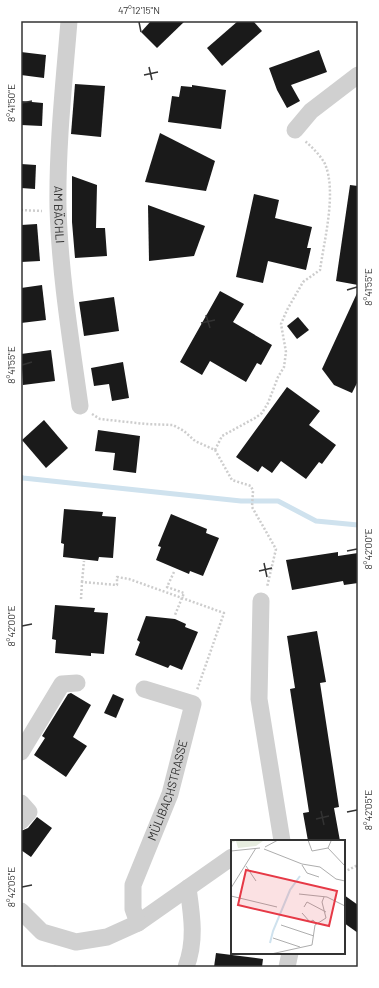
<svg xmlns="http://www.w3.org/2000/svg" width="379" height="988" font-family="Barlow,sans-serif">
<rect width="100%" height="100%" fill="#fff"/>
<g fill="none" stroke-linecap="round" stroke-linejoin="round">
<!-- stream -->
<path stroke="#cfe2ee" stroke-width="5" d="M 21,477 L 23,478 L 241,501 L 278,501 L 316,521 L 358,525"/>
</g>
<!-- building -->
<g fill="#1a1a1a">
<path d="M 151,21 L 185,21 L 157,48 L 141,32 Z"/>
<path d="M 238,21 L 253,21 L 262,31 L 222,66 L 207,48 Z"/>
<path d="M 319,50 L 327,72 L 291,85 L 300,101 L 287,108 L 277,90 L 269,68 Z"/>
<path d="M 21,52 L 46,55 L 44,78 L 21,75 Z"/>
<path d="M 75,84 L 105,86 L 101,137 L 71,134 Z"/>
<path d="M 192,85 L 226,90 L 221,129 L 168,122 L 172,96 L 179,97 L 181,86 L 192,87 Z"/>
<path d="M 21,101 L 43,103 L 42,126 L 21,125 Z"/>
<path d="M 160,133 L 215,161 L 206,191 L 145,182 Z"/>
<path d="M 21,164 L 36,165 L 35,189 L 21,188 Z"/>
<path d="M 72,176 L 97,185 L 96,228 L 105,228 L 107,256 L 75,258 L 72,222 Z"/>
<path d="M 350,185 L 358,186 L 358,285 L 336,281 Z"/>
<path d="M 254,194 L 279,200 L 275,218 L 312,227 L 307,248 L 311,248 L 306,270 L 268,261 L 263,283 L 236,277 Z"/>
<path d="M 148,205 L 205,226 L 194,256 L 149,261 Z"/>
<path d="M 37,224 L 40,261 L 21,262 L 21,225 Z"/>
<path d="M 42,285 L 46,320 L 21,323 L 21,288 Z"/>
<path d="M 220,291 L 244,304 L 233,322 L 272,345 L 261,365 L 257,363 L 246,382 L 210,361 L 202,375 L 180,362 Z"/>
<path d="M 358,291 L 358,381 L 352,393 L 334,385 L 322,369 Z"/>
<path d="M 114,297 L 119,331 L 84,336 L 79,302 Z"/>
<path d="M 298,317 L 309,330 L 297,339 L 287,326 Z"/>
<path d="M 51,350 L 55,381 L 23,385 L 21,354 Z"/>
<path d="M 123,362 L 129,398 L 112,401 L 109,384 L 94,386 L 91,368 Z"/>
<path d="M 287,387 L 320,411 L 309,425 L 336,445 L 322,464 L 319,462 L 306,479 L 281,461 L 272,473 L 262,466 L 258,472 L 236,457 Z"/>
<path d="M 44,420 L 68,448 L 46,468 L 22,440 Z"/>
<path d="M 98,430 L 140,436 L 136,473 L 113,470 L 115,453 L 95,451 Z"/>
<path d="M 64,509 L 103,512 L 102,516 L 116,517 L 113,558 L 99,557 L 98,561 L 63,557 L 64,544 L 61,543 Z"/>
<path d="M 171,514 L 207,529 L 206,533 L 219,538 L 203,576 L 190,571 L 189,574 L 156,560 L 161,547 L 158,546 Z"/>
<path d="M 338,552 L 338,556 L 358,553 L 358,583 L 344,585 L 343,581 L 292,590 L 286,560 Z"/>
<path d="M 55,605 L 95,608 L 94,612 L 108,613 L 104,654 L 91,653 L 91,656 L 55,653 L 56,640 L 52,639 Z"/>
<path d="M 146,616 L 175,619 L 186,624 L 185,627 L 198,632 L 182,670 L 170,665 L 168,668 L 135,655 L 140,642 L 137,640 Z"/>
<path d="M 317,631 L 326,682 L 320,683 L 339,807 L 334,808 L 340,841 L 308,841 L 303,813 L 309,812 L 290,689 L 295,688 L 287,636 Z"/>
<path d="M 71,693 L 91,705 L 73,737 L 87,746 L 66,777 L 34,755 L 45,738 L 42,736 L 68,694 Z"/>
<path d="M 113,694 L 124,699 L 116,718 L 104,713 Z"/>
<path d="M 37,817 L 52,828 L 31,857 L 21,850 L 21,831 L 28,828 Z"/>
<path d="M 344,895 L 358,905 L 358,933 L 344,923 Z"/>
<path d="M 216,953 L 263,959 L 262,967 L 214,967 Z"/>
</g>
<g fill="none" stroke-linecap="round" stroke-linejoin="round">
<!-- path -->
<g stroke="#cdcdcd" stroke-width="2.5" stroke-dasharray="2 2" stroke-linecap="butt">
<path d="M 21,210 L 42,211"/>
<path d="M 92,414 L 100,419 L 146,424 L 173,425 L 184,431 L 195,441 L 215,450 L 232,480 L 251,486 L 253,491 L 252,507 L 276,549 L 267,587"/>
<path d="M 215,450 L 222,436 L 255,418 L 262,413 L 268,403 L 278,377 L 284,367 L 286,352 L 281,324 L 287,310 L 303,282 L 320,270 C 324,241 337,192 325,164 C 321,156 312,147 305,141"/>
<path d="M 174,572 L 167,587 L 184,593 L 175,615"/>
<path d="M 82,582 L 84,561"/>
<path d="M 81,599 L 82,582 L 117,585 L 117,577 L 129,579 L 224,613 L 197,690"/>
<path d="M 344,872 L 358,865"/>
<path d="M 54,967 L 56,966"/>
</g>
<!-- minor -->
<g stroke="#d0d0d0" stroke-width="17">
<path id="s1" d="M 69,21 C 64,83 57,146 58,208 C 60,275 71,341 80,406"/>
<path d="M 295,130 L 311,111 L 358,75"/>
<path d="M 261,601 L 259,699 L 282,841"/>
<path d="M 21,752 L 62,684 L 77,683"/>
<path d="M 21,803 L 29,812 L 21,821"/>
<path d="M 21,911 L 42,932 L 76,942 L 107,937 L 138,923 L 232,857"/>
<path id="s2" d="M 138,923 L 133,909 L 133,885 L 170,794 L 193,704 L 144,689"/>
<path d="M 186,967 C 196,941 192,916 188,888"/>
<path d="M 287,967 L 290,953"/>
</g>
</g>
<!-- ticks -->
<path fill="none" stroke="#333" stroke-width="1.5" d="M 139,22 L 141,32M 149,67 L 152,80M 144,75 L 158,72M 22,103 L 32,101M 347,290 L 357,287M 206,315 L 210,328M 201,323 L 215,320M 22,365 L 32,362M 347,551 L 357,549M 264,563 L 267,577M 259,571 L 272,568M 22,626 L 32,624M 321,811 L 324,825M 347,812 L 357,810M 316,819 L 329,816M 22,887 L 32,885"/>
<g text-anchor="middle" stroke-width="4" stroke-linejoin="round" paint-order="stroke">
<!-- street labels -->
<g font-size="12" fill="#333" stroke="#fff">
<text dy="4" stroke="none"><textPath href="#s1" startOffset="194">AM BÄCHLI</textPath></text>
<text dy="4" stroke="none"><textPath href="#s2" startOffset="140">MÜLIBACHSTRASSE</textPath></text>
</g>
</g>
<!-- overview -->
<g transform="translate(231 840)">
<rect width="114" height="114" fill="#fff"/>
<path d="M 0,0 L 32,0 L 32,1 L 25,6 L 7,8 L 5,1 L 0,3 Z" fill="#e6ecdf"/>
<path fill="none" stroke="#cfe2ee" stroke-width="2" d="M 39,103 L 42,91 L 59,50 L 69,36"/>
<path fill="none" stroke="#adadad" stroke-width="1" d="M 77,0 L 81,11 L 97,8M 100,1 L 97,8 L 114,26M 34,7 L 47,0M 33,9 L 71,24 L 89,27 L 105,39 L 114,41M 0,11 L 29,8M 71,25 L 76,33 L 88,37M 15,26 L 25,41M 0,48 L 25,8M 68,54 L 96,57 L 114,66M 0,56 L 46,67M 73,67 L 76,62 L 95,72M 71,73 L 79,82 L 82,80 L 85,84M 50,85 L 83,96M 42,98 L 69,107M 40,114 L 81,105 L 84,85 L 95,78 L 91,62 L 93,57"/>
<path fill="#e63946" fill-opacity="0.15" stroke="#e63946" stroke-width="2" d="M 15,30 L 106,51 L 98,86 L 7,65 Z"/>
<rect width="114" height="114" fill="none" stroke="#333" stroke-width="2"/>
</g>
<!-- border -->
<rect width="379" height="988" fill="none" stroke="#ffffff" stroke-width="44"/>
<rect x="22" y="22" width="335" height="944" fill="none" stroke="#333" stroke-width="1.5"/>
<g font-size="10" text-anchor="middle" fill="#333">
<text x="139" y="14">47°12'15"N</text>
<text transform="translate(11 103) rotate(-90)" y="4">8°41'50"E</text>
<text transform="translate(368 287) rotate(-90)" y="4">8°41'55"E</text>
<text transform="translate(11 365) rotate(-90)" y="4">8°41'55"E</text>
<text transform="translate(368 549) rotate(-90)" y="4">8°42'00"E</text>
<text transform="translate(11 626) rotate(-90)" y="4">8°42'00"E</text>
<text transform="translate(368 810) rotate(-90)" y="4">8°42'05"E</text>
<text transform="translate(11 887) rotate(-90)" y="4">8°42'05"E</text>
</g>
</svg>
